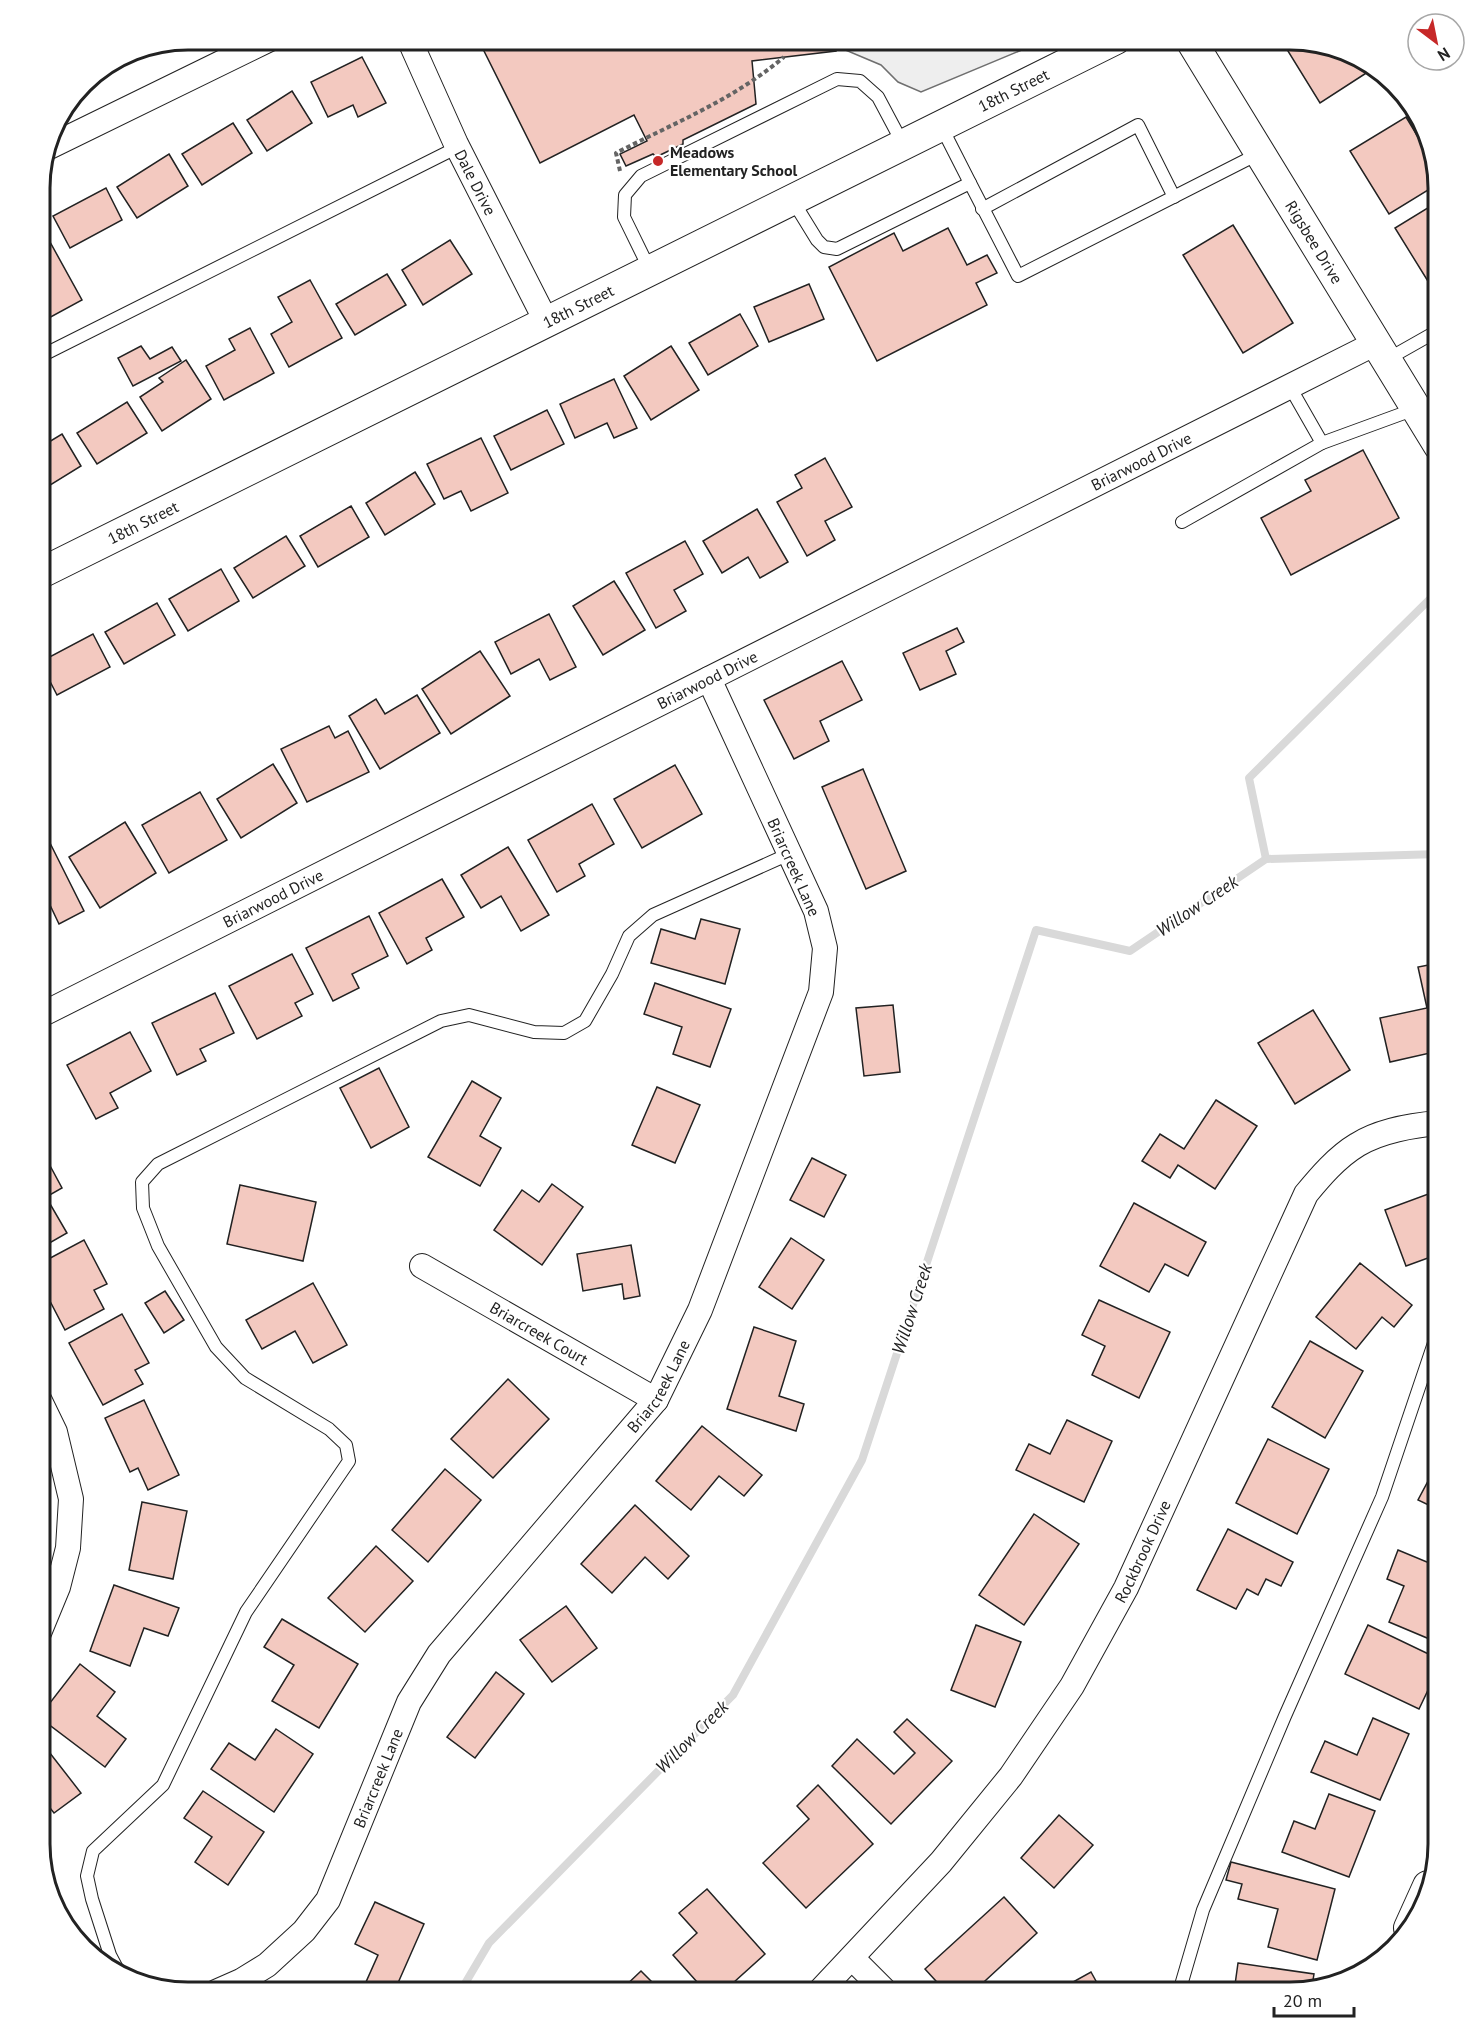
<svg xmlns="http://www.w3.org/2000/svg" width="1478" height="2031" font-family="'PT Sans',sans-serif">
<rect width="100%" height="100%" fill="#fff"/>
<!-- green -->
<path fill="#eee" stroke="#6f6f6f" stroke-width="1.5" d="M 842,39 L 867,40 L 1048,39 L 921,92 L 898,82 L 881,65 L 843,49 Z"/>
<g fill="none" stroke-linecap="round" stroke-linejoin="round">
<!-- stream -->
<g stroke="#d9d9d9" stroke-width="8">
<path d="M 1266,859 L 1249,778 L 1439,590"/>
<path d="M 460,1992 L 489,1943 L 733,1695 L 862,1460 L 1036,930 L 1130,951 L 1266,859 L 1439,854"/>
</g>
</g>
<!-- building -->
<g fill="#f3c9c0" stroke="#222" stroke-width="1.5">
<path d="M 478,39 L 835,39 L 836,51 L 752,61 L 756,104 L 683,140 L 683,144 L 656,157 L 653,154 L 626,166 L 620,154 L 647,141 L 634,115 L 540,163 Z"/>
<path d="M 1289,39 L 1300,39 L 1365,59 L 1374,68 L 1320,103 L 1283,43 Z"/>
<path d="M 362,57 L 386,103 L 358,117 L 353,105 L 328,117 L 311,82 Z"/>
<path d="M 292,91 L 312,123 L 267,151 L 247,120 Z"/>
<path d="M 1406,117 L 1432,160 L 1438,184 L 1389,214 L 1350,151 Z"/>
<path d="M 233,123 L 252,153 L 202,185 L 182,154 Z"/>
<path d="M 169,154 L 188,186 L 137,218 L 117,187 Z"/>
<path d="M 106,188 L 122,220 L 70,248 L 53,216 Z"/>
<path d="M 1439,201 L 1439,299 L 1395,228 Z"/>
<path d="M 39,222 L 82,300 L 47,319 L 39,305 Z"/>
<path d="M 1233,225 L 1293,323 L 1243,353 L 1183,255 Z"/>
<path d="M 948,228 L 967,265 L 987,255 L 997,273 L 976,283 L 987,305 L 877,361 L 829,267 L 894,233 L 903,251 Z"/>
<path d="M 450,240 L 472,274 L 423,305 L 402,270 Z"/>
<path d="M 387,274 L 406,305 L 355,335 L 336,304 Z"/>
<path d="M 310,280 L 342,338 L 289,367 L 271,334 L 292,322 L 278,297 Z"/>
<path d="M 809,284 L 824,319 L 769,342 L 754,307 Z"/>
<path d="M 740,314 L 758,346 L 708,375 L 689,343 Z"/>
<path d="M 250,328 L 274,373 L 224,400 L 206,366 L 235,350 L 229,339 Z"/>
<path d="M 141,346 L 150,359 L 172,347 L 181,361 L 133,386 L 118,358 Z"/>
<path d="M 671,346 L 699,390 L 651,420 L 624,376 Z"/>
<path d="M 186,360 L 211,399 L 162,431 L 140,397 L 163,382 L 159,378 Z"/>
<path d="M 614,379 L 637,428 L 614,438 L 607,423 L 575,438 L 560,404 Z"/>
<path d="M 127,402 L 147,433 L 97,464 L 77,433 Z"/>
<path d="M 547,410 L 564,444 L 511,470 L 494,436 Z"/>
<path d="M 62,434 L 81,466 L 39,492 L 39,448 Z"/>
<path d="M 481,438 L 508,493 L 471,511 L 461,491 L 444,499 L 427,464 Z"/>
<path d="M 1363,450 L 1399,518 L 1291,575 L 1261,518 L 1311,491 L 1305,480 Z"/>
<path d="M 825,458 L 852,507 L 825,521 L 835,540 L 807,556 L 777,502 L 802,488 L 795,475 Z"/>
<path d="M 415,472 L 435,504 L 385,535 L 366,503 Z"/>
<path d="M 351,506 L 369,537 L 318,567 L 300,536 Z"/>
<path d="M 757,509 L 788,562 L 760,578 L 748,557 L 722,573 L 703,541 Z"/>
<path d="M 286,536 L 305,566 L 253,598 L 234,568 Z"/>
<path d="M 685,541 L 703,574 L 674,590 L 686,611 L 656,628 L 626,573 Z"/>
<path d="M 221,569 L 239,601 L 188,631 L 169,599 Z"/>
<path d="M 614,581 L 645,630 L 603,655 L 573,606 Z"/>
<path d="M 157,603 L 175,635 L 124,664 L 105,632 Z"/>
<path d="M 549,614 L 576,667 L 550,680 L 539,659 L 511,674 L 495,642 Z"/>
<path d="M 957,628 L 964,642 L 946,651 L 956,674 L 920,690 L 903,653 Z"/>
<path d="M 93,634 L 110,667 L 57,695 L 40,662 Z"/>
<path d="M 480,651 L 510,696 L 451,734 L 422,689 Z"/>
<path d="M 842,661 L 862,700 L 820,721 L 829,741 L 794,759 L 764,700 Z"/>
<path d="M 417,695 L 440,733 L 380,769 L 349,716 L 376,699 L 385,714 Z"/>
<path d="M 329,726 L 335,738 L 348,731 L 369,772 L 307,802 L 281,749 Z"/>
<path d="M 273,764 L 297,803 L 241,838 L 217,799 Z"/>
<path d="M 675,765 L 702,814 L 642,848 L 614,799 Z"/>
<path d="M 863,769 L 906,871 L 866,889 L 822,787 Z"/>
<path d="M 200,792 L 227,840 L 169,873 L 142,825 Z"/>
<path d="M 592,804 L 614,844 L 579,864 L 585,876 L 557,892 L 528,840 Z"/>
<path d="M 125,822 L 156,873 L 100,908 L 69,857 Z"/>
<path d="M 48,839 L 84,911 L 59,924 L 49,903 L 39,908 L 39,844 Z"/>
<path d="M 508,847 L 549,915 L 521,931 L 501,896 L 481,908 L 461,875 Z"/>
<path d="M 442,879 L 464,917 L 426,938 L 432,950 L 407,964 L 379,913 Z"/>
<path d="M 369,916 L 388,956 L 352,974 L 359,988 L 333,1001 L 306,948 Z"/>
<path d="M 701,919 L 740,929 L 725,984 L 651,963 L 661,929 L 695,939 Z"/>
<path d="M 292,954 L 313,994 L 295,1003 L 302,1016 L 257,1039 L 229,986 Z"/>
<path d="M 1439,963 L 1439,1051 L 1390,1062 L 1380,1018 L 1427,1008 L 1418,967 Z"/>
<path d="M 655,983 L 731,1009 L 710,1067 L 673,1054 L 682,1027 L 644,1014 Z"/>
<path d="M 215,993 L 234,1033 L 200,1049 L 206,1061 L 177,1075 L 152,1023 Z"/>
<path d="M 893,1005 L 900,1072 L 864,1076 L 856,1008 Z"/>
<path d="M 1313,1010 L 1350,1070 L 1295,1104 L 1258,1043 Z"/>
<path d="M 130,1032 L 151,1071 L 110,1093 L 118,1108 L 96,1119 L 67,1065 Z"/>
<path d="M 379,1068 L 409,1127 L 371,1148 L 340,1088 Z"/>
<path d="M 472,1081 L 501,1098 L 480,1136 L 501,1148 L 480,1186 L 428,1157 Z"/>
<path d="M 657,1087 L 700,1105 L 675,1163 L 632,1145 Z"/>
<path d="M 1216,1100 L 1257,1126 L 1215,1189 L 1178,1165 L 1170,1178 L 1142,1161 L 1160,1134 L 1184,1149 Z"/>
<path d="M 812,1158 L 846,1175 L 824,1217 L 790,1200 Z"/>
<path d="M 48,1162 L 62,1188 L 46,1197 L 67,1233 L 39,1249 L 39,1167 Z"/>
<path d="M 552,1184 L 583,1207 L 542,1265 L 494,1230 L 522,1190 L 539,1202 Z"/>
<path d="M 240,1185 L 316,1202 L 303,1261 L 227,1244 Z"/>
<path d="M 1439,1190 L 1439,1254 L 1406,1266 L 1385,1210 Z"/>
<path d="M 1134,1203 L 1206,1242 L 1188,1276 L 1165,1264 L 1149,1292 L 1100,1266 Z"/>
<path d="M 791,1238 L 824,1260 L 792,1309 L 759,1287 Z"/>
<path d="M 84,1240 L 107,1284 L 94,1290 L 104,1309 L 65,1330 L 39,1280 L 39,1264 Z"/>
<path d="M 631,1245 L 640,1296 L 624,1299 L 622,1284 L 583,1291 L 577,1254 Z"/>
<path d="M 1360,1263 L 1412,1305 L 1394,1327 L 1382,1317 L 1356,1349 L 1316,1317 Z"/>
<path d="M 313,1283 L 347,1345 L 313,1363 L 295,1331 L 262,1349 L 246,1320 Z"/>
<path d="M 165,1291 L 184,1320 L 164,1333 L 145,1303 Z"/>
<path d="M 1099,1300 L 1170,1332 L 1139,1398 L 1092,1375 L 1105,1346 L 1082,1335 Z"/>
<path d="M 122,1314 L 149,1363 L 135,1370 L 143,1384 L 103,1405 L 69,1343 Z"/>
<path d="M 754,1327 L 796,1341 L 779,1396 L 804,1404 L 796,1431 L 727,1409 Z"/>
<path d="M 1310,1341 L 1363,1371 L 1325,1438 L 1272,1407 Z"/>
<path d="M 508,1379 L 549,1419 L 493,1478 L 451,1439 Z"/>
<path d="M 144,1400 L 179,1475 L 148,1490 L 138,1468 L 130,1472 L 105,1418 Z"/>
<path d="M 1067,1420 L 1112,1441 L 1084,1502 L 1016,1470 L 1029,1444 L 1050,1454 Z"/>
<path d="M 702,1426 L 762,1475 L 744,1496 L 719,1476 L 691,1510 L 656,1481 Z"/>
<path d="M 1268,1439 L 1329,1469 L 1297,1534 L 1236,1503 Z"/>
<path d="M 1435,1468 L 1439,1470 L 1439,1510 L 1418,1500 Z"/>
<path d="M 445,1469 L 481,1500 L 428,1562 L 392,1530 Z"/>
<path d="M 142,1502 L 187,1511 L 173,1579 L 129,1570 Z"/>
<path d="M 635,1505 L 689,1556 L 668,1579 L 645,1557 L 612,1593 L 581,1564 Z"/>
<path d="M 1034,1514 L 1079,1544 L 1024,1625 L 979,1595 Z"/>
<path d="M 1228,1529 L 1293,1562 L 1281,1586 L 1266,1579 L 1258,1595 L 1247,1589 L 1236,1609 L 1197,1590 Z"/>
<path d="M 376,1546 L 413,1581 L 365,1632 L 328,1598 Z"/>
<path d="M 1398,1550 L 1439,1567 L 1439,1643 L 1389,1622 L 1404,1586 L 1387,1579 Z"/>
<path d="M 114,1585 L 179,1608 L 168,1636 L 144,1628 L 130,1666 L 90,1651 Z"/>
<path d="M 566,1606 L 597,1648 L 552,1682 L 520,1640 Z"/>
<path d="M 282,1619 L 358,1664 L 319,1728 L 272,1701 L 294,1665 L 264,1647 Z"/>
<path d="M 976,1625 L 1021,1642 L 995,1707 L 951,1690 Z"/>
<path d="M 1368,1625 L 1439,1659 L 1439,1667 L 1419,1709 L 1345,1674 Z"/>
<path d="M 80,1664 L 115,1692 L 97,1716 L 126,1739 L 105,1767 L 39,1717 Z"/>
<path d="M 496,1672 L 524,1694 L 475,1758 L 447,1737 Z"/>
<path d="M 1373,1718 L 1409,1734 L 1380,1800 L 1311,1772 L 1325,1741 L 1357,1755 Z"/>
<path d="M 907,1719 L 952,1761 L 891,1824 L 832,1766 L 857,1739 L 894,1774 L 915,1753 L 894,1732 Z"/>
<path d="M 276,1729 L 313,1754 L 274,1812 L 211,1769 L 229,1743 L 255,1760 Z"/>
<path d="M 39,1739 L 81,1793 L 54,1813 L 39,1794 Z"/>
<path d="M 818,1785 L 873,1844 L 806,1908 L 763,1863 L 809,1819 L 797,1806 Z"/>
<path d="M 203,1791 L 264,1832 L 228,1885 L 195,1862 L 212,1837 L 184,1818 Z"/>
<path d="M 1329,1794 L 1375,1811 L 1349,1877 L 1282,1852 L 1294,1821 L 1315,1829 Z"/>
<path d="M 1059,1815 L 1093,1845 L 1054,1888 L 1021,1858 Z"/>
<path d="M 1231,1862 L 1335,1889 L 1317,1960 L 1268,1947 L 1278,1909 L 1238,1899 L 1242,1884 L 1226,1880 Z"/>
<path d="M 707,1889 L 765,1954 L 723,1992 L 706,1992 L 673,1955 L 697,1933 L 679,1913 Z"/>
<path d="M 1004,1897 L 1037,1933 L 973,1992 L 946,1992 L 925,1969 Z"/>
<path d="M 375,1902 L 424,1924 L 394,1992 L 387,1992 L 366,1982 L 378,1955 L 355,1944 Z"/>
<path d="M 1238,1963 L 1314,1974 L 1312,1986 L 1291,1992 L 1234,1992 Z"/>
<path d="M 641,1971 L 654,1984 L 647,1992 L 619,1992 Z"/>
<path d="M 1091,1972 L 1102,1992 L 1055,1992 Z"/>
</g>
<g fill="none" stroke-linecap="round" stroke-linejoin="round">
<defs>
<g id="service">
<path d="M 941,126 L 970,183"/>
<path d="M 793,201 L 817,240 L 824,247 L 837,249 L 970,183 L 1018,276 L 1260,153"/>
<path d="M 982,209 L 1138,125 L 1174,197"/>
<path d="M 650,270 L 624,217 L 625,195 L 641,176 L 837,79 L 860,81 L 878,97 L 903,144"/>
<path d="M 39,357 L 458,147"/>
<path d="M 1386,360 L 1439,330"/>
<path d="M 1290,387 L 1322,443"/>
<path d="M 1182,522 L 1322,443 L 1415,409"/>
<path d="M 120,1974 L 110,1955 L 92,1899 L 87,1876 L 93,1851 L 163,1785 L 246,1612 L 349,1461 L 346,1445 L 329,1429 L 245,1378 L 216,1347 L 158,1246 L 143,1208 L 142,1182 L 158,1164 L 441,1021 L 469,1015 L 534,1032 L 564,1033 L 585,1021 L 612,974 L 629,936 L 653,915 L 789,854"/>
<path d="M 1179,1992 L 1203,1910 L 1285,1716 L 1382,1497 L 1434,1343 L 1439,1339"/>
</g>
<g id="minor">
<path id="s1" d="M 409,39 L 456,144 L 546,321"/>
<path d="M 47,148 L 270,39"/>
<path id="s2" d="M 39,1016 L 1376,343"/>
<path id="s3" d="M 422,1266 L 656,1400"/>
<path d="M 39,1633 L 58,1587 L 68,1548 L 71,1499 L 55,1432 L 39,1399"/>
<path d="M 852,1958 L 886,1992"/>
<path id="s4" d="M 216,1992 L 241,1981 L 267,1965 L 304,1931 L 328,1900 L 409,1702 L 439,1654 L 656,1400 L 700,1310 L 821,992 L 825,948 L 816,911 L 709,679"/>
<path id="s5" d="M 819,1992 L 941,1862 L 1011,1776 L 1072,1686 L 1126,1588 L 1306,1194 C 1320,1177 1337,1157 1357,1145 C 1379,1131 1414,1125 1439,1123"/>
</g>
<g id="tertiary">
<path id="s6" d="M 1190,39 L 1439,446"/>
<path id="s7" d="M 39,574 L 1116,39"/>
<path d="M 1409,1928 L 1428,1886"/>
</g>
</defs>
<!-- service casing -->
<use href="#service" stroke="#222" stroke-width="14"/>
<!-- minor casing -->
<use href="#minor" stroke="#222" stroke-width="26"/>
<!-- tertiary casing -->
<use href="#tertiary" stroke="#222" stroke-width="32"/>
<!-- path -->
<path stroke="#646464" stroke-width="4" stroke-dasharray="4.5 3" stroke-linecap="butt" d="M 620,171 L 616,153 C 674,123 733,100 784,57"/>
<!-- service -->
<use href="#service" stroke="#fff" stroke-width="12"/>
<!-- minor -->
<use href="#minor" stroke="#fff" stroke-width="24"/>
<!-- tertiary -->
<use href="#tertiary" stroke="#fff" stroke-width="30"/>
</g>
<!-- markers -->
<circle fill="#c62828" stroke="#fff" stroke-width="2" cx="658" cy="161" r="6"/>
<g text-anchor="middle" stroke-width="4.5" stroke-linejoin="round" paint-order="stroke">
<!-- street labels -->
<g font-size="16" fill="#222" stroke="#fff">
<text dy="6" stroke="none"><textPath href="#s7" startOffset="1088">18th Street</textPath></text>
<text dy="6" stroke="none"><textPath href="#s1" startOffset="158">Dale Drive</textPath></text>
<text dy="6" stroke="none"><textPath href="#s6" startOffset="238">Rigsbee Drive</textPath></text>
<text dy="6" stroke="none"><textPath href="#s7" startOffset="602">18th Street</textPath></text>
<text dy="6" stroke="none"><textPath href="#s2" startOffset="1234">Briarwood Drive</textPath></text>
<text dy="6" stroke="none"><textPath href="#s7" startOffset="116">18th Street</textPath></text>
<text dy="6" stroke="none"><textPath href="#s2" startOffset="748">Briarwood Drive</textPath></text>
<text transform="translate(794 867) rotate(66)" y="6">Briarcreek Lane</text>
<text dy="6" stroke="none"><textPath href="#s2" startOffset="262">Briarwood Drive</textPath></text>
<text dy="6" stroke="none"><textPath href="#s3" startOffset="135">Briarcreek Court</textPath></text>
<text dy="6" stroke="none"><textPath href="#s4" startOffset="765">Briarcreek Lane</textPath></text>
<text dy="6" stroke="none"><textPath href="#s5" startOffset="550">Rockbrook Drive</textPath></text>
<text dy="6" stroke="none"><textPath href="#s4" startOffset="279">Briarcreek Lane</textPath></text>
</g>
<!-- poi labels -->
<g font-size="16" font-weight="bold" fill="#222" stroke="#fff" text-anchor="start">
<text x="670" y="158">Meadows<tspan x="670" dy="18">Elementary School</tspan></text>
</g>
<!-- water labels -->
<g font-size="18" font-style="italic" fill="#222" stroke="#fff">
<text transform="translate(1197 906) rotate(-34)" y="6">Willow Creek</text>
<text transform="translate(912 1309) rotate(-72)" y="6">Willow Creek</text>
<text transform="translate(692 1737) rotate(-45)" y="6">Willow Creek</text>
</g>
</g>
<!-- crop -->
<path d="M0 0H1478V2031H0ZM188 50H1290A138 138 0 0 1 1428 188V1844A138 138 0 0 1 1290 1982H188A138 138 0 0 1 50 1844V188A138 138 0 0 1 188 50Z" fill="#fff" fill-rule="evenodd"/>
<path fill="none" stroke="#222" stroke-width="3" d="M188 50H1290A138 138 0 0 1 1428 188V1844A138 138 0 0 1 1290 1982H188A138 138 0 0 1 50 1844V188A138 138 0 0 1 188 50Z"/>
<!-- north arrow -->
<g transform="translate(1436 42) rotate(148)"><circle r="28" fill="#ffffff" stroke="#a7a7a7" stroke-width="1.5"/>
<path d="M0-4.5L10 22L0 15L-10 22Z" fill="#c62828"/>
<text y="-9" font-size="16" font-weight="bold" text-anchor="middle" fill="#222222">N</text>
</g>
<!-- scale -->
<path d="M1274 2007v9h80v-9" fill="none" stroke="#222222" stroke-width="3"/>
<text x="1283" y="2007" font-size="18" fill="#222222" stroke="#ffffff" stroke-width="4.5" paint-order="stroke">20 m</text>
</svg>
